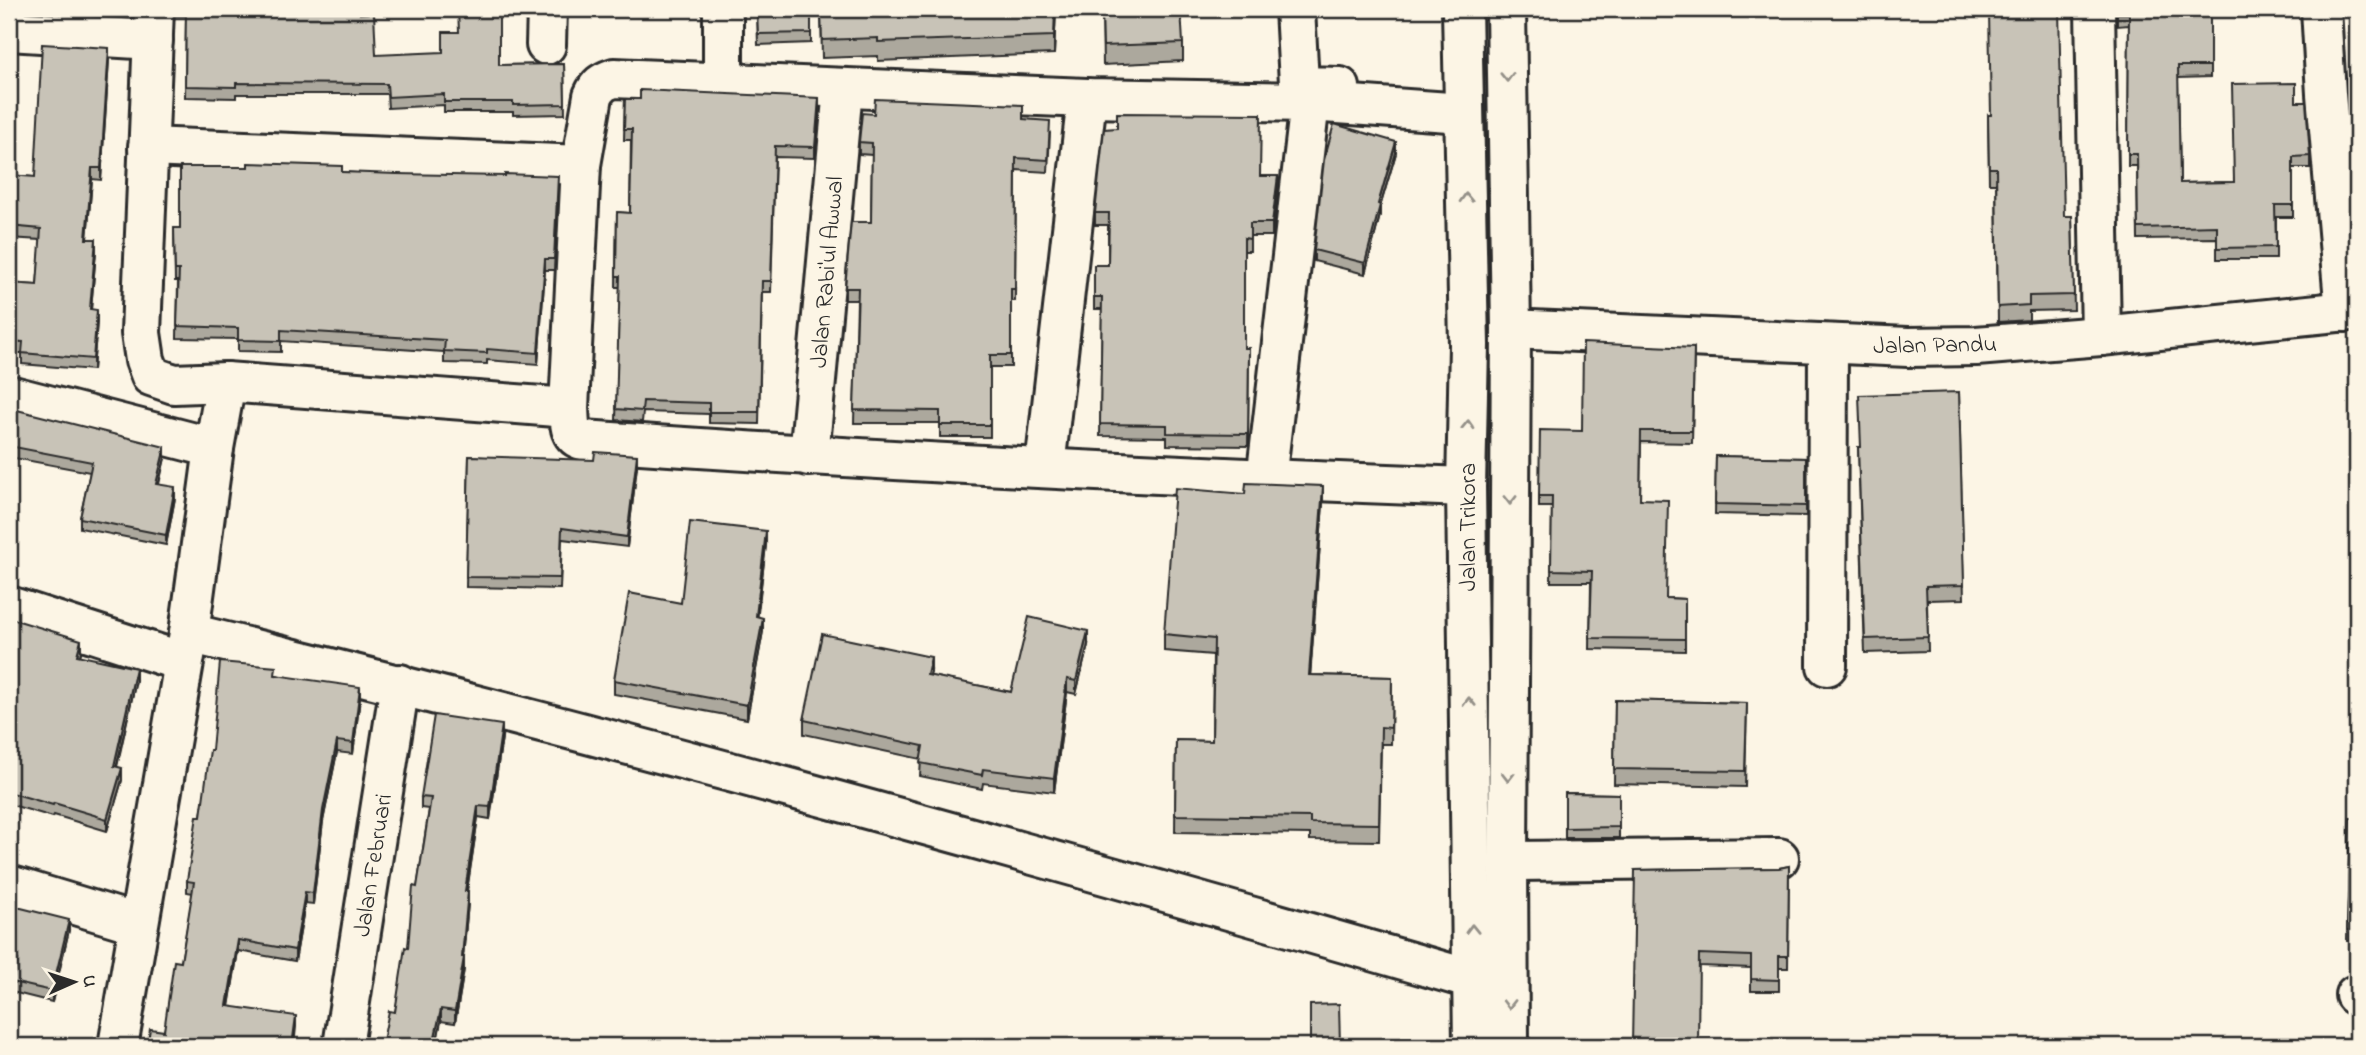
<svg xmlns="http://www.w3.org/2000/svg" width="2366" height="1055" font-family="'Indie Flower',sans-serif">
<rect width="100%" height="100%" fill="#fcf5e5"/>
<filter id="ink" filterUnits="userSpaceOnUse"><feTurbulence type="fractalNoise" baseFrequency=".0143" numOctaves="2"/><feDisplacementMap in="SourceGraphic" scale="14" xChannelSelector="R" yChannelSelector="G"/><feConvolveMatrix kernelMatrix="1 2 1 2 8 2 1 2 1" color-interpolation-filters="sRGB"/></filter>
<g filter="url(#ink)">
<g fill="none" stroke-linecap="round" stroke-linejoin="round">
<defs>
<g id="minor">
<path d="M 154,9 L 141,333 L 145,360 L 151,376 L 174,384 L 226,382 L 569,408"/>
<path d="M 1295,9 L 1299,83 L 1305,86 L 1340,87"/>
<path d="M 2095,9 L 2101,336"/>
<path d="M 2321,9 L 2326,94 L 2345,312"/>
<path d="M 9,31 L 153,40"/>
<path d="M 546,45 L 547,9"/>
<path d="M 723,69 L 723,9"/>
<path d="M 1463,113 L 1310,102 L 1087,98 L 614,78 C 602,82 598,85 593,96 L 581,165 L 569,408 C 570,421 568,437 583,440 C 877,461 1172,476 1466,487"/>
<path d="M 148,147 L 581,165"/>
<path d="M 1511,329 L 1908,347 L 1976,346 L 2101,336 L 2357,310"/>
<path d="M 9,395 L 214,448"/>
<path d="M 809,456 L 843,89"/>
<path d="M 1045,467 L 1087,98"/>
<path d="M 1266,480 L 1310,102"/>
<path d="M 9,606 L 183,662"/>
<path d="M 189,633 C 620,738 1047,857 1473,980"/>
<path d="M 1827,666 L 1828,344"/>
<path d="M 1508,861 L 1779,858"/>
<path d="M 9,885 L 138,924"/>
<path d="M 2355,995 L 2357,995"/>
<path d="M 118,1046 L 189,633 L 214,448 L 226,382"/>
<path d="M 343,1046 L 400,684"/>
</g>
<g id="major">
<path d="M 1462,9 L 1469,345 L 1466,487 L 1473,1046"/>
<path d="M 1506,9 L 1511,329 L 1508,861 L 1509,1046"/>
</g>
</defs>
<!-- minor casing -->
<use href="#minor" stroke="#2b2b2b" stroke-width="44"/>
<!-- major casing -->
<use href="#major" stroke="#2b2b2b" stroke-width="44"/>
<!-- minor -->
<use href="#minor" stroke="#fcf5e5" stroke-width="38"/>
<!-- major -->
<use href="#major" stroke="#fcf5e5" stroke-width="38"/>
</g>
<!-- wall -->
<g fill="#aca89d" stroke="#2b2b2b" stroke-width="2">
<path d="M 63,9 L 111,9 L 111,15 L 63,12 Z"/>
<path d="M 175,9 L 361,9 L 361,14 L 376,55 L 499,65 L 564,64 L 565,114 L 513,115 L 513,112 L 444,112 L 444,105 L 388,108 L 387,94 L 236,94 L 236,98 L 185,97 L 186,16 L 176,16 Z"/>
<rect x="580" y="9" width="118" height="4"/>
<path d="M 757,9 L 811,9 L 811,43 L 758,45 Z"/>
<path d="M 1056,9 L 1054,54 L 878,61 L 878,56 L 822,58 L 821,11 Z"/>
<path d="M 1102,9 L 1183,43 L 1183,61 L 1103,65 Z"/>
<path d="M 2117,9 L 2210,9 L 2210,77 L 2178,78 L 2180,183 L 2234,182 L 2296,102 L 2310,156 L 2310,168 L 2293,168 L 2293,217 L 2276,217 L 2276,259 L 2217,259 L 2217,238 L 2138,239 L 2137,166 L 2128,166 L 2129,25 L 2117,26 Z"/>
<path d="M 2357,9 L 2357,201 L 2350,114 L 2350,103 L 2356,103 Z"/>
<path d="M 109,59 L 101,180 L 92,179 L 87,239 L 96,251 L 91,309 L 97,321 L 93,370 L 22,364 L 22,353 L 9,353 L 9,283 L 37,285 L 41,240 L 9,238 L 9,175 L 35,177 Z"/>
<path d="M 625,99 L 819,109 L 815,158 L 775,157 L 771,292 L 762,292 L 759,424 L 709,423 L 709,414 L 643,412 L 642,422 L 616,420 L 620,287 L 616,287 L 617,212 L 630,213 L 631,140 L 624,140 Z"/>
<path d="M 1988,115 L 2064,216 L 2072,216 L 2074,310 L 2029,311 L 2029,320 L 1998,322 L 1996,183 L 1989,183 Z"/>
<path d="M 1023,119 L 1050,133 L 1048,172 L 1016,170 L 1015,301 L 1011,301 L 1011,367 L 990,367 L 990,437 L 940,437 L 940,423 L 854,423 L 857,300 L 845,300 L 845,288 L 871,222 L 872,155 L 859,154 L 859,142 Z"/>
<path d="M 1396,153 L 1380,207 L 1380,215 L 1365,274 L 1314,261 L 1314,250 Z"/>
<path d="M 342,172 L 558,187 L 554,270 L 545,270 L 538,364 L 487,360 L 487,364 L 444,363 L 444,352 L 281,341 L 281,352 L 238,351 L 238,339 L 177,338 L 178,281 L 175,281 L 174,228 L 180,228 Z"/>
<path d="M 1260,176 L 1278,188 L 1272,236 L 1250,236 L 1250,251 L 1244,251 L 1244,348 L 1249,348 L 1248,446 L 1167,445 L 1167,437 L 1100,436 L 1102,309 L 1094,309 L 1094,265 L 1108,265 L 1108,225 L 1095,225 L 1095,213 Z"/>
<path d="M 1694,348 L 1692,443 L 1641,442 L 1640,499 L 1666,598 L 1685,599 L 1685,651 L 1590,649 L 1591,582 L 1551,582 L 1552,507 L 1539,507 L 1539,496 L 1582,431 Z"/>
<path d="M 1959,392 L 1964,599 L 1927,600 L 1928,651 L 1865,653 L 1858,447 L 1860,447 Z"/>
<path d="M 9,408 L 165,458 L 159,484 L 175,498 L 166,545 L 80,528 L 80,518 L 90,472 L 9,457 Z"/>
<path d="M 469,456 L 637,466 L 627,547 L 562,539 L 560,589 L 466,587 Z"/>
<path d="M 1716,456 L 1806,458 L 1806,516 L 1715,514 Z"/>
<path d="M 1245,494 L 1323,503 L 1310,675 L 1392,677 L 1391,744 L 1381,744 L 1379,841 L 1310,840 L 1310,834 L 1175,832 L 1176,740 L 1212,741 L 1213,655 L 1164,651 L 1164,634 Z"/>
<path d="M 766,545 L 757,617 L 763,631 L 747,719 L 614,694 L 614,680 L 681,603 Z"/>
<path d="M 9,618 L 81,652 L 80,656 L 136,680 L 117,767 L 122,780 L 107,831 L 54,815 L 53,817 L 12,805 L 9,818 Z"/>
<path d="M 1088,645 L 1076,694 L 1067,692 L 1054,792 L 983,783 L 982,789 L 920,776 L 921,759 L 804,734 L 804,720 L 931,671 L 930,676 L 1011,692 Z"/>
<path d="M 276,675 L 360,698 L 353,754 L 337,752 L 323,821 L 313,904 L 305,903 L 295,961 L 238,951 L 229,1007 L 296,1027 L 164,1031 L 181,962 L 193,893 L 187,892 L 187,881 L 201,816 L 212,750 Z"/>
<path d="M 1615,700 L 1747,703 L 1745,787 L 1614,784 Z"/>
<path d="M 502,737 L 490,819 L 478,817 L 467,891 L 468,903 L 463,957 L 464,969 L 455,1023 L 441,1021 L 436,1046 L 382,1046 L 395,1012 L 408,948 L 429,809 L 421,808 L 421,797 Z"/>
<path d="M 1565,793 L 1619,794 L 1619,838 L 1565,838 Z"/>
<path d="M 2350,818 L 2357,818 L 2357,941 L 2347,941 Z"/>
<path d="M 1789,866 L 1788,968 L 1779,968 L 1779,991 L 1751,991 L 1751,968 L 1699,966 L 1635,870 L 1779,868 Z"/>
<path d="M 9,905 L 69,930 L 52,1002 L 12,992 L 12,982 L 15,970 L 9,968 Z"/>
</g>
<!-- shaded-wall -->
<g fill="#8c8880" stroke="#2b2b2b" stroke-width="2">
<path d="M 1055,9 L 1056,9 L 1054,54 L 1054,36 Z"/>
<path d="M 109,48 L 109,59 L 101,180 L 101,168 Z"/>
<path d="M 819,98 L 819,109 L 815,158 L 815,147 Z"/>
<path d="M 1396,142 L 1396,153 L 1380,207 L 1380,215 L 1365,274 L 1365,263 L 1378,204 Z"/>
<path d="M 92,168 L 92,179 L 86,250 L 86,239 Z"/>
<path d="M 1278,176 L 1278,188 L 1272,236 L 1272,223 Z"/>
<path d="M 96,239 L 96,251 L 90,321 L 90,309 Z"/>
<path d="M 545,259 L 545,270 L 538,364 L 538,353 Z"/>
<path d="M 97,310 L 97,321 L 93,370 L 93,359 Z"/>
<path d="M 165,447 L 165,458 L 156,494 L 156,484 Z"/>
<path d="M 637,455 L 637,466 L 627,547 L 627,537 Z"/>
<path d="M 1323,486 L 1323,503 L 1309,692 L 1309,675 Z"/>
<path d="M 175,487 L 175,498 L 166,545 L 166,535 Z"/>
<path d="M 766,531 L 766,545 L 756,630 L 756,616 Z"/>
<path d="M 763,618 L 763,631 L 747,719 L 747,705 Z"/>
<path d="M 1088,631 L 1088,645 L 1076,694 L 1076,681 Z"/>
<path d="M 81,640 L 81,652 L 77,667 L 77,655 Z"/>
<path d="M 931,657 L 931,671 L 927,689 L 927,675 Z"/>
<path d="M 136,668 L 136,680 L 114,778 L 114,766 Z"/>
<path d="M 1067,679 L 1067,692 L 1054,792 L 1054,778 Z"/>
<path d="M 360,687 L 360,698 L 353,754 L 353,743 Z"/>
<path d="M 502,725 L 502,737 L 490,819 L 490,807 Z"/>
<path d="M 337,741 L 337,752 L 323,821 L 313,904 L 313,893 L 323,810 Z"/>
<path d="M 122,768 L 122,780 L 107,831 L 107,819 Z"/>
<path d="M 12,793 L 12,805 L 9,818 L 9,806 Z"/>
<path d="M 478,806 L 478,817 L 465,902 L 465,891 Z"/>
<path d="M 468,891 L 468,903 L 462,969 L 462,957 Z"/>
<path d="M 305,892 L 305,903 L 295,961 L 295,950 Z"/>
<path d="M 69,920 L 69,930 L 52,1002 L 52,991 Z"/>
<path d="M 238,940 L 238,951 L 227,1017 L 227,1006 Z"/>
<path d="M 464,957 L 464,969 L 455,1023 L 455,1011 Z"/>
<path d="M 441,1009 L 441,1021 L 436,1046 L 433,1046 Z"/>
<path d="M 296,1016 L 296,1027 L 294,1046 L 292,1046 Z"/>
</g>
<!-- building -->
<g fill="#c8c3b7" stroke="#2b2b2b" stroke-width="2">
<path d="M 186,9 L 361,9 L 360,14 L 374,13 L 376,55 L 443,52 L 443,32 L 459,32 L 458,9 L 499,9 L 499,65 L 564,64 L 565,104 L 513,105 L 513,102 L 444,102 L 444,94 L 388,97 L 387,84 L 236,83 L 236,87 L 185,86 Z"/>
<path d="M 757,9 L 811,9 L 811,33 L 758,34 Z"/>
<path d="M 873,9 L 1055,9 L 1054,36 L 878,42 L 878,38 L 822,40 L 821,11 Z"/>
<path d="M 1102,9 L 1181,9 L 1183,43 L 1103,46 Z"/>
<path d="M 2117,9 L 2210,9 L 2210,66 L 2178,66 L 2180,183 L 2234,182 L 2232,84 L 2296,83 L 2296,102 L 2306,102 L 2310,156 L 2293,157 L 2293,205 L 2275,205 L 2276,247 L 2217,248 L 2217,226 L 2138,228 L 2137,154 L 2128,154 L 2129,14 L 2117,14 Z"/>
<path d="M 2354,9 L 2357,9 L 2357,190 L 2350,103 L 2356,103 Z"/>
<path d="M 2059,11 L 2064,216 L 2072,216 L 2074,295 L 2029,296 L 2029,305 L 1998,307 L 1996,168 L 1989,168 L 1988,115 L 1991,115 L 1989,12 Z"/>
<path d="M 42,44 L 109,48 L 101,168 L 92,168 L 86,239 L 96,239 L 90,309 L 97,310 L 93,359 L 22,353 L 23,342 L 9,341 L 9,283 L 37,285 L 41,229 L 9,226 L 9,175 L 35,177 Z"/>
<path d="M 640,90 L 819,98 L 815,147 L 775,146 L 771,281 L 762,281 L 759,412 L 709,412 L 709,403 L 643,401 L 642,411 L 616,409 L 620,276 L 616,276 L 617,212 L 630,213 L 632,129 L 624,129 L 625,99 L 640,99 Z"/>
<path d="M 875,99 L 1023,105 L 1023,119 L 1050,121 L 1048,160 L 1016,158 L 1015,289 L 1011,289 L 1011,355 L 990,355 L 990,425 L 940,425 L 940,411 L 854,410 L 858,288 L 845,288 L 851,222 L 871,222 L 872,143 L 859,142 L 862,113 L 874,114 Z"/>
<path d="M 1117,113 L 1261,114 L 1260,176 L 1278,176 L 1272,223 L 1250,223 L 1250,239 L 1244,238 L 1244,348 L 1249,348 L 1248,434 L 1167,433 L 1167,425 L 1100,424 L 1102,297 L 1094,297 L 1094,265 L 1108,265 L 1109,213 L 1095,213 L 1104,129 L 1117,128 Z"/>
<path d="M 1334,124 L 1396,142 L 1378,204 L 1380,205 L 1365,263 L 1314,250 L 1324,160 Z"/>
<path d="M 248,163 L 342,166 L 342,172 L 397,174 L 505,176 L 505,174 L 558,176 L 554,259 L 545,259 L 538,353 L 487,349 L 487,353 L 444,351 L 445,340 L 281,330 L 281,341 L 238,340 L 238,328 L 177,326 L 179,270 L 175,270 L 174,228 L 180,228 L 180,167 L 248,167 Z"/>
<path d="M 1583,343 L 1694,348 L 1692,431 L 1641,431 L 1640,499 L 1668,500 L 1666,598 L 1685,599 L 1685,639 L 1590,638 L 1592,571 L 1551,570 L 1552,496 L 1539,496 L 1540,430 L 1582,431 Z"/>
<path d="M 1959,392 L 1964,585 L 1926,586 L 1928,637 L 1865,639 L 1858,447 L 1861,447 L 1859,395 Z"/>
<path d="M 9,408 L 165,447 L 156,484 L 175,487 L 166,535 L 80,518 L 92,462 L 9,446 Z"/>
<path d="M 595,452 L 637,455 L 627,537 L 562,528 L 560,578 L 466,577 L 469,456 L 594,460 Z"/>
<path d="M 1716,456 L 1806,458 L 1806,506 L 1715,504 Z"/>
<path d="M 1246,483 L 1323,486 L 1309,675 L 1392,677 L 1391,728 L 1381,727 L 1379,824 L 1310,823 L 1310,817 L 1175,815 L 1176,740 L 1212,741 L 1214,639 L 1164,634 L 1175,488 L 1245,494 Z"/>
<path d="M 690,522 L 766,531 L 756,616 L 763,618 L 747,705 L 614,680 L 629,593 L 681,603 Z"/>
<path d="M 1029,617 L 1088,631 L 1076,681 L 1067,679 L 1054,778 L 983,769 L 982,775 L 920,763 L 923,746 L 804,720 L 822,634 L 931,657 L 927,675 L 1011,692 Z"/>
<path d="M 9,618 L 81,640 L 77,655 L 136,668 L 114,766 L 122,768 L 107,819 L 54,803 L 53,805 L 12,793 L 9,806 Z"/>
<path d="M 220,662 L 276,667 L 275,675 L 360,687 L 353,743 L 337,741 L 323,810 L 313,893 L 305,892 L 295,950 L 238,940 L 227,1006 L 296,1016 L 292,1046 L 147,1046 L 150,1029 L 164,1031 L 174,961 L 181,962 L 194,882 L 187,881 L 197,816 L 201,816 L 210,750 L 212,750 Z"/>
<path d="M 1615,700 L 1747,703 L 1745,771 L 1614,769 Z"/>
<path d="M 434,715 L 502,725 L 490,807 L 478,806 L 465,891 L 468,891 L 462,957 L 464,957 L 455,1011 L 441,1009 L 433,1046 L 382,1046 L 389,1011 L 395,1012 L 405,947 L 408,948 L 413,886 L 417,887 L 431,798 L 421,797 Z"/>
<path d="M 1565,793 L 1619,794 L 1619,827 L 1565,828 Z"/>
<path d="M 2350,818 L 2357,818 L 2357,930 L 2347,930 Z"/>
<path d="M 1789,866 L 1788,956 L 1779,956 L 1779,980 L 1751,979 L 1751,956 L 1699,954 L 1698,1046 L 1632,1046 L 1635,870 L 1779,868 Z"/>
<path d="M 9,905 L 69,920 L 52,991 L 12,982 L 18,960 L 9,958 Z"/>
<path d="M 1339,1004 L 1340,1046 L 1310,1046 L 1310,1005 Z"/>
</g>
<!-- one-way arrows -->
<defs><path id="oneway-chevron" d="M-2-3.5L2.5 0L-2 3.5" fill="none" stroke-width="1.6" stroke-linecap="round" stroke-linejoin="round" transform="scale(1.75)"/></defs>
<g stroke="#949088">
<use href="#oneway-chevron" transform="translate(1507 77) rotate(89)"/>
<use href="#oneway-chevron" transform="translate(1466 198) rotate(-92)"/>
<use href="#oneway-chevron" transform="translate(1468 425) rotate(-88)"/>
<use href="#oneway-chevron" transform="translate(1510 500) rotate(90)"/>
<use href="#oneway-chevron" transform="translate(1469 702) rotate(-91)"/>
<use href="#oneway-chevron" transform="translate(1508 777) rotate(90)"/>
<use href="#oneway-chevron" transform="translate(1472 929) rotate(-91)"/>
<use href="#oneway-chevron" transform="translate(1509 1004) rotate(90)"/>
</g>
</g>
<g text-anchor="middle" stroke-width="5" stroke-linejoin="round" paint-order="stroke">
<!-- street labels -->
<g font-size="24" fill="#2b2b2b" stroke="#fcf5e5">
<text transform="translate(826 272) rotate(-85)" y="8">Jalan Rabi'ul Awwal</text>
<text transform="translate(1935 344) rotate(-1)" y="8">Jalan Pandu</text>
<text transform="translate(1467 527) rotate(-90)" y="8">Jalan Trikora</text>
<text transform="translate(372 865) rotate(-81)" y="8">Jalan Februari</text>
</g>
</g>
<!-- margin -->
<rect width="2366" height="1055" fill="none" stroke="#fcf5e5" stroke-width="35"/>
<rect x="18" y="18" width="2331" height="1020" fill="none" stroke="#2b2b2b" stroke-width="2.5" filter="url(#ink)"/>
<!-- north arrow -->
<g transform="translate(74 982) rotate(87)" stroke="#fcf5e5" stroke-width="5" paint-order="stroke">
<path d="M0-5L12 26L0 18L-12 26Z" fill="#2b2b2b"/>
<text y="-10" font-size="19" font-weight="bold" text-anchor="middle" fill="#2b2b2b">U</text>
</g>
</svg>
